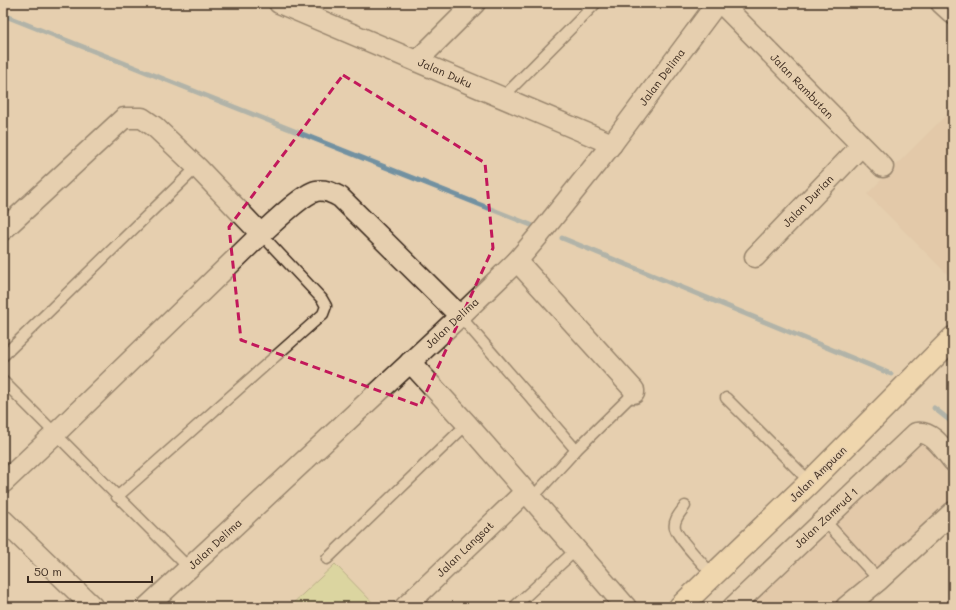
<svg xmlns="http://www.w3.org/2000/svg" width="956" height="610" font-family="Mali,sans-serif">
<rect width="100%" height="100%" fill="#e6cfaf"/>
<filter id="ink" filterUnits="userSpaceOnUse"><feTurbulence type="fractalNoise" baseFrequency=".025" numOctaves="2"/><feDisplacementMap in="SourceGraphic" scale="8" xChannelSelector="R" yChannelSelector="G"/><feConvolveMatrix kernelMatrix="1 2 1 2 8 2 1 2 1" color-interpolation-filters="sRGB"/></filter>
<g filter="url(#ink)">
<!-- built -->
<g fill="#dfc1a3">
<path d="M 953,108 L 953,280 L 867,194 Z"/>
<path d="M 913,428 L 953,452 L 953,520 L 856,607 L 725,607 Z"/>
</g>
<!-- green -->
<path fill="#cfdc8f" stroke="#858356" d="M 335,564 L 377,607 L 289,607 Z"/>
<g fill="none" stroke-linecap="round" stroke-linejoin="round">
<!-- stream -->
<g stroke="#7291a1" stroke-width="5">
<path d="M 3,15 L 531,225"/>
<path d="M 562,238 L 891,374"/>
<path d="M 934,408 L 953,423"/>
</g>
<defs>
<g id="service">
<path d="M 502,98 L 596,3"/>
<path d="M 460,316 L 576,450"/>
<path d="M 3,356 L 197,167"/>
<path d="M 3,381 L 189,568"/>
<path d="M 726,398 L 810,482"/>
<path d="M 117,497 L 323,314 L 326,306 L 322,299 L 261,234"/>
<path d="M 532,498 L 576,450 L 634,393"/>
<path d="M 685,506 C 681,512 673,520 675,528 C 678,539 704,565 713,575"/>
<path d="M 824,520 L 879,580"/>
<path d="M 327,559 L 467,424"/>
<path d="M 514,607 L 577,549"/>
</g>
<g id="minor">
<path d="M 279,3 L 612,144"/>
<path d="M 721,3 L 883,167"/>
<path d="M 941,3 L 953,14"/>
<path d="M 417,61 L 475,3"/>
<path d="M 3,230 L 124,118 L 142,118 L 155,127 L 197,167 L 261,234"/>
<path d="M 755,257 L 861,146"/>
<path d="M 517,261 L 634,390 L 634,393"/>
<path d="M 410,362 L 467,424 L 626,607"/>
<path d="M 3,483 L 56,433 L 261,234 C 272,224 303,194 316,191 C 325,189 332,193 340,197 L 460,316"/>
<path d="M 3,520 L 93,607"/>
<path d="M 147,607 L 460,316 L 517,261 L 540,234 L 612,144 L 717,3"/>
<path d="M 405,607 L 526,491"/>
<path d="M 733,607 L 916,433 C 932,430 944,450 953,461"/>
<path d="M 846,607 L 879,580 L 953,512"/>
</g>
<path id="primary" d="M 680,607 L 810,482 L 953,338"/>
</defs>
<!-- service casing -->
<use href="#service" stroke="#3b2a1e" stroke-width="13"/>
<!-- minor casing -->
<use href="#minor" stroke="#3b2a1e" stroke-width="23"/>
<!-- primary casing -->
<use href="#primary" stroke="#3b2a1e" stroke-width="25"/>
<!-- service -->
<use href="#service" stroke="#e6cfaf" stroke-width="10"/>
<!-- minor -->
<use href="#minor" stroke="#e6cfaf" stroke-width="20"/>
<!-- primary -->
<use href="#primary" stroke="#faddab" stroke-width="22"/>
</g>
</g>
<!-- marked area -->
<path d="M0 0H956V610H0ZM 343,75 L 485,163 L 493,248 L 420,406 L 241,340 L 229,227 Z" fill="#e6cfaf" fill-opacity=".55" fill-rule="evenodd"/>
<path fill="none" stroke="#c2185b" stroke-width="3" stroke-dasharray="8 5" stroke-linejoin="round" d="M 343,75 L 485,163 L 493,248 L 420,406 L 241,340 L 229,227 Z"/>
<g text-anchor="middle" stroke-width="3" stroke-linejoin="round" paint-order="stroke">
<!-- street labels -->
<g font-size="11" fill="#3b2a1e" stroke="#e6cfaf">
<text transform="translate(445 73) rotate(24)" y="4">Jalan Duku</text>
<text transform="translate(662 77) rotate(-53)" y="4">Jalan Delima</text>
<text transform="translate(802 86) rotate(46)" y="4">Jalan Rambutan</text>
<text transform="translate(808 201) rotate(-46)" y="4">Jalan Durian</text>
<text transform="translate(452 323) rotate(-43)" y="4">Jalan Delima</text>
<text transform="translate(818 474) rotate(-44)" y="4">Jalan Ampuan</text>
<text transform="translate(826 518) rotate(-43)" y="4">Jalan Zamrud 1</text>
<text transform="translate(215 544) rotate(-43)" y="4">Jalan Delima</text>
<text transform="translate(465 549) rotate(-44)" y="4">Jalan Langsat</text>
</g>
</g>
<!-- margin -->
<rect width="956" height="610" fill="none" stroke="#e6cfaf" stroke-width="16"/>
<rect x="8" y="8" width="940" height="594" fill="none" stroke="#3b2a1e" stroke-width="1.5" filter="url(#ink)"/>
<!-- scale -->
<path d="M28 576v6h124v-6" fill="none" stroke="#3b2a1e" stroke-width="2"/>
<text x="34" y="576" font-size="12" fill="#3b2a1e" stroke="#e6cfaf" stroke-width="3" paint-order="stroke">50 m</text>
</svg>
